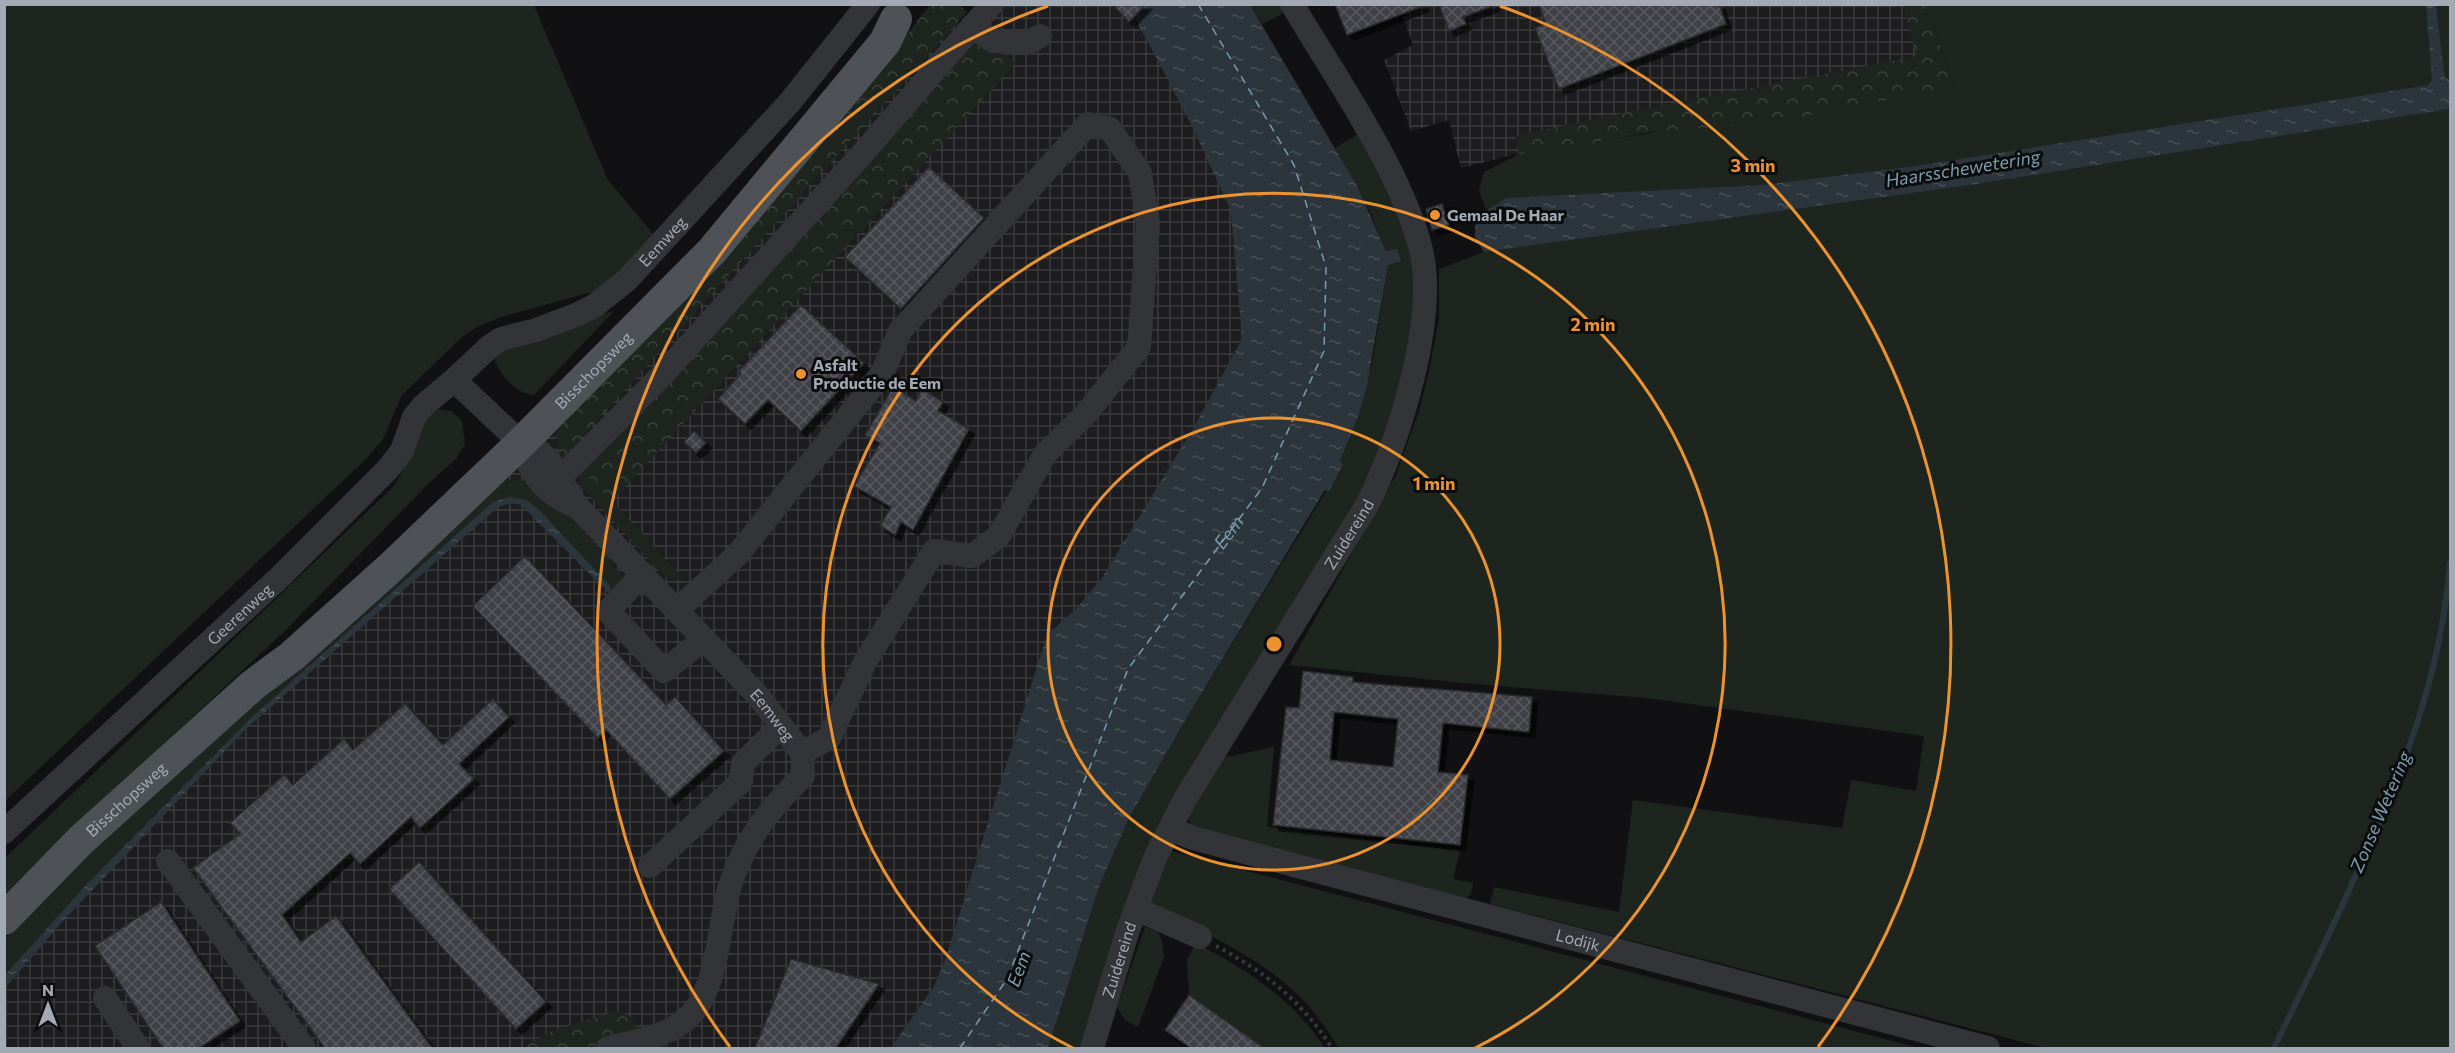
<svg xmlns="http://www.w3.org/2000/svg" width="2455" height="1053" font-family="Commissioner,sans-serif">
<defs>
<pattern id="industrial-grid" width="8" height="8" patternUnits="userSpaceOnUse" patternTransform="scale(1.5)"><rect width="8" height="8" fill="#1d1d1f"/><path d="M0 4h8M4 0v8" fill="none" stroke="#3b3b3d"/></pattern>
<pattern id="forest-crowns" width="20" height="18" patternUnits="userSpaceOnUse" patternTransform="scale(1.5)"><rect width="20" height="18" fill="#1e251e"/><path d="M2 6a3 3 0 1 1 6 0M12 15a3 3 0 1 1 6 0" fill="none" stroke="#3c423c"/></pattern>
<pattern id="water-ripples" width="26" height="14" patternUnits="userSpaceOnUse" patternTransform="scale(1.5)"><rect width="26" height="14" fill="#2b353b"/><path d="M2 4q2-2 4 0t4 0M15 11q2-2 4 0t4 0" fill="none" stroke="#475055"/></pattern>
<pattern id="building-cross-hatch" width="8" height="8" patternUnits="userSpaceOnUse" patternTransform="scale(1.5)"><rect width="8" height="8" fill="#404146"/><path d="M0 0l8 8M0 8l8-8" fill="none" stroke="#585a5e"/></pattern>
<filter id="shadow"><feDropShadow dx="5.5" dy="5.5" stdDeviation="0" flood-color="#0009"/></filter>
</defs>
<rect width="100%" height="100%" fill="#111113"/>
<!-- industrial -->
<g fill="url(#industrial-grid)">
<path d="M 1008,4 L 1138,5 L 1248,202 L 1250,350 L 914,1048 L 5,1048 L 5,972 L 110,850 L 918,37 Z"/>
<path d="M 1915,4 L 1933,71 L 1619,128 L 1461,168 L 1449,120 L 1411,131 L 1384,60 L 1413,45 L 1398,5 Z"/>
</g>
<!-- grass -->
<g fill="#1e251e">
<path d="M 4,5 L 534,5 L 608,180 L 654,235 L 606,288 L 501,317 L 477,327 L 462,337 L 402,395 L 383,439 L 367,458 L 5,801 Z"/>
<path d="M 1250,5 L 1282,5 L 1286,12 L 1262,24 Z"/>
<path d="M 1928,5 L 2426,5 L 2433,80 L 2428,85 L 1915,166 L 1762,185 L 1507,198 L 1500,204 L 1486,209 L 1479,191 L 1484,172 L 1519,154 L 1953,84 Z"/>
<path d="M 2436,5 L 2450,5 L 2450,80 L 2445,78 Z"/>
<path d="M 2450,109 L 2450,1048 L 2046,1048 L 1490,904 L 1494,887 L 1619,912 L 1633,800 L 1842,828 L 1851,780 L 1916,791 L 1924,736 L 1647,698 L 1463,683 L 1289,665 L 1396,475 L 1419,411 L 1430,367 L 1439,319 L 1439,269 L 1484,252 L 1971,185 Z"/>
<path d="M 1359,133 L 1383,177 L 1416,262 L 1415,324 L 1379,461 L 1222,726 L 1085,1048 L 1048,1048 L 1099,887 L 1129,818 L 1190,712 L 1343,464 L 1339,462 L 1359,414 L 1373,358 L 1388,264 L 1400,261 L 1397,249 L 1386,251 L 1370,212 L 1335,148 Z"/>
<path d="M 614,311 L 534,395 C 514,393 499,374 493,356 L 524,336 Z"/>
<path d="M 435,409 L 451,411 L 462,421 L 465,444 L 456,459 L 430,482 L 285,631 L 38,861 L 5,896 L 5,858 L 394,486 L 402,471 L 415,433 Z"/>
<path d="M 580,467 L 686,581 L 665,577 L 579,484 Z"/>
<path d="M 507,480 C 517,480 526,481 535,486 C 559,498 603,554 623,576 L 620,590 L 610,598 L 606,593 L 609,593 L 527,500 L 509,497 C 422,568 335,639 254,716 C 167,798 85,886 5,975 L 5,939 L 78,859 L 497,482 Z"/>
<path d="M 1274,747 L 1267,827 L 1460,851 L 1453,879 L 1473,883 L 1471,894 L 1463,901 L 1191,827 L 1188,815 L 1222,758 Z"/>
<path d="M 1171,851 L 1919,1048 L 1339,1048 C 1328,1031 1315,1011 1300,997 C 1258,955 1199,931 1147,903 L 1154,893 Z"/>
<path d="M 1145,927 L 1157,931 L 1162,941 L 1164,957 L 1138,1027 L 1125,1020 L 1117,1007 Z"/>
<path d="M 1196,943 C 1247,970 1293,999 1325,1048 L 1264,1048 L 1189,995 L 1187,959 Z"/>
</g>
<!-- forest -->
<g fill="url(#forest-crowns)">
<path d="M 930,5 L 959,4 L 967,12 L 562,459 L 557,446 L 557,426 L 849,108 Z"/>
<path d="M 1903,5 L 1928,5 L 1953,85 L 1944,89 L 1774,122 L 1642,133 L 1589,144 L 1519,154 L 1515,136 L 1643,109 L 1917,56 Z"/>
<path d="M 973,34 L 1016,63 L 611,502 L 580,467 Z"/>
<path d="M 620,1010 L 630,1017 L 641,1032 L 586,1048 L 522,1048 L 552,1031 Z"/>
</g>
<!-- water -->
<g fill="url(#water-ripples)">
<path d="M 1122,5 L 1250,5 L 1357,186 L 1386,251 L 1397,249 L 1401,261 L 1388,265 L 1367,385 L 1359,414 L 1340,461 L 1343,464 L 1329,491 L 1325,490 L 1190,712 L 1129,818 L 1099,887 L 1048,1048 L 891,1048 L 934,986 L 944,963 L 1047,635 L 1077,608 L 1102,578 L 1194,427 L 1242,339 L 1231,211 L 1194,130 L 1158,61 L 1136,20 Z"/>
<path d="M 2426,5 L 2436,5 L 2445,78 L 2450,80 L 2450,109 L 1971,185 L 1484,252 L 1475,237 C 1474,207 1488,213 1506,198 L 1762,185 L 1915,166 L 2428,85 L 2432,80 Z"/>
<path d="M 509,497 L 527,500 L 539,510 L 611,587 L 609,593 L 521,505 L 510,503 L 497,508 L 247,728 L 63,921 L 5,988 L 5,975 L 87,884 L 252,717 L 493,502 Z"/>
</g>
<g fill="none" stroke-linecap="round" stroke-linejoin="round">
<!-- stream -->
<path stroke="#2b353b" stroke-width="6" d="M 2274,1048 C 2304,987 2334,926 2361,863 C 2406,764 2441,673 2450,563"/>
<!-- ferry -->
<path stroke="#7a9cae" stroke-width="1.5" stroke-dasharray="8 6" stroke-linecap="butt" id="s1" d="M 960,1048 L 1007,979 L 1128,669 L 1262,488 L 1324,351 L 1326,267 L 1294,165 L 1198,4"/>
</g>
<!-- building -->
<g fill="url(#building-cross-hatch)" stroke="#2b2c2f" stroke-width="1.5" fill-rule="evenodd" filter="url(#shadow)">
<path d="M 1112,4 L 1146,4 L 1129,22 Z"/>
<path d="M 1335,4 L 1423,4 L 1423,6 L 1347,35 Z"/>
<path d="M 1439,4 L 1493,4 L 1493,6 L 1463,17 L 1466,24 L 1449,31 Z"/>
<path d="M 1539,4 L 1719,4 L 1726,24 L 1559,89 L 1535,28 L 1546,24 Z"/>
<path d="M 929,167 L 984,218 L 901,309 L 845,257 Z"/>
<path d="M 1442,204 L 1449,225 L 1432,230 L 1426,209 Z"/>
<path d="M 801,305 L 864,363 L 801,431 L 768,400 L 745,424 L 718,399 L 741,374 L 738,372 Z"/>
<path d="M 893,387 L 916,401 L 922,389 L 943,402 L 938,411 L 969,429 L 913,530 L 901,522 L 895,535 L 880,526 L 891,507 L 854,486 L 880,443 L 865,435 Z"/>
<path d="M 694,431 L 706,443 L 696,453 L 684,442 Z"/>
<path d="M 525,556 L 666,705 L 675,697 L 724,751 L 670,799 L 606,730 L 598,738 L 473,606 Z"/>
<path d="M 1303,671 L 1353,677 L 1353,682 L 1532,697 L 1529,732 L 1443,723 L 1438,772 L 1468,775 L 1460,845 L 1273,825 L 1286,707 L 1299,708 ZM 1334,712 L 1398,719 L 1393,767 L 1330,760 Z"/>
<path d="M 493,699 L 509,717 L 459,764 L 474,779 L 420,828 L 411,817 L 360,864 L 350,853 L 282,915 L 301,942 L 336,916 L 432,1048 L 325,1048 L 193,868 L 240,834 L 230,823 L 284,775 L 293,785 L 344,739 L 353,750 L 405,704 L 443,745 Z"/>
<path d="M 419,862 L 546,1002 L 516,1029 L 389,889 Z"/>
<path d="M 161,902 L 240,1021 L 199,1048 L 163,1048 L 95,946 Z"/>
<path d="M 791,959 L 879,984 L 836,1048 L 755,1048 Z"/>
<path d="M 1189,995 L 1264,1048 L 1191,1048 L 1165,1030 Z"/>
</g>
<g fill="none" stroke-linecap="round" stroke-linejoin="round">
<!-- path -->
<path stroke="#383b3e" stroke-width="4" stroke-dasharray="3 4.5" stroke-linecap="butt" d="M 1216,946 C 1267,973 1301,1001 1332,1048"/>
<!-- minor -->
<g stroke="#323437" stroke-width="24">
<path d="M 972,26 L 993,41 L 1028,43 L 1040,36"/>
<path id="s2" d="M 454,380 L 521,443 L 540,452 L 550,462 L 577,506 L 759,697 L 802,753 L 803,776 C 769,809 743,842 729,889 C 719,924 718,982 694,1011 C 674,1036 637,1041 608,1048"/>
<path d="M 521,443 C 530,474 543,492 573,505"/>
<path d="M 560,478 L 663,374 L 863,153 L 992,4"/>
<path d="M 643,574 L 608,611 L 664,671 L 704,639"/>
<path d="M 677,610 L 738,554 L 882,374 L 900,331 L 1088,124 L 1110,129 L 1140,173 L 1148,224 L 1139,347 L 1086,414 L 1045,454 L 999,536 L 972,556 L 934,551 L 865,662 L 829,738 L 802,753"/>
<path id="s3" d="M 1170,829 L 1193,838 L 1286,863 L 1988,1048"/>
<path id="s4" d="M 4,832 L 280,577 L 387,470 L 402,451 L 414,417 L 423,406 L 454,380 L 489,347 L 501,339 L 536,330 L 576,315 L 594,306 L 627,280 L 790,102 L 868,4"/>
<path d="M 168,861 L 304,1048"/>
<path d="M 650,866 L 741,782 L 743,763 L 781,726"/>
<path d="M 1136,909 L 1200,937"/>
<path d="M 105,998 L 138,1048"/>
<path id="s5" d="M 1092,1048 L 1128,930 L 1155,858 L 1185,799 L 1367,505 C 1399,443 1439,314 1420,246 C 1398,165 1335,77 1292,4"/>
</g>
<!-- major -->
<path stroke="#4e5156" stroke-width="32" id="s6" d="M 4,919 L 81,840 L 253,685 L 292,656 L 389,569 L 521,443 L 712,251 L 885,42 L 896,19"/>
</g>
<!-- distance rings -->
<g fill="none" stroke="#ec9330" stroke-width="3">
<circle cx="1274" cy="644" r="226"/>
<path d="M1073 1048A451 451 0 1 1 1475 1048"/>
<path d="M730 1047A677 677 0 0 1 1048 6M1500 6A677 677 0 0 1 1818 1047"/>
</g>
<!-- markers -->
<g fill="#ec9330" stroke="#0c0c0d" stroke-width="2">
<circle cx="1435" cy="215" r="6"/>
<circle cx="801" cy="374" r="6"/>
</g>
<g text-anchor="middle" stroke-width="6" stroke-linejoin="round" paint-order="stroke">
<!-- poi labels -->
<g font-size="16" font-weight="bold" fill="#a3aab3" stroke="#0c0c0d" text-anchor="start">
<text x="1447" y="221">Gemaal De Haar</text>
<text x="813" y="371">Asfalt<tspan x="813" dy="18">Productie de Eem</tspan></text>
</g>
<!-- street labels -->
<g font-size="16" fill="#a3aab3" stroke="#0c0c0d">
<text dy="6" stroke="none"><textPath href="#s4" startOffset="898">Eemweg</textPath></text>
<text dy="6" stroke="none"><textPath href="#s6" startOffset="806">Bisschopsweg</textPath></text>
<text dy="6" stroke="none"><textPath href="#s5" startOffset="578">Zuidereind</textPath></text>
<text dy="6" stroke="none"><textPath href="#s4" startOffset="321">Geerenweg</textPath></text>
<text dy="6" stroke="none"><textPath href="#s2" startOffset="465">Eemweg</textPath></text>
<text dy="6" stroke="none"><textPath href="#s6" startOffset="171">Bisschopsweg</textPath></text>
<text dy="6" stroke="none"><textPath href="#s3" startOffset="423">Lodijk</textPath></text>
<text dy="6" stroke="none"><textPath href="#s5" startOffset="92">Zuidereind</textPath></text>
</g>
<!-- water labels -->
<g font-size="18" font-style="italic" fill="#7a9cae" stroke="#0c0c0d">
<text transform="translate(1963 169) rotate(-9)" y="6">Haarsschewetering</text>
<text dy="6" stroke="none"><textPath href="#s1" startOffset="586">Eem</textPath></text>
<text transform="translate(2381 812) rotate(-67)" y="6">Zonse Wetering</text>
<text transform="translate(1019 969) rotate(-70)" y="6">Eem</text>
</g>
</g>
<circle cx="1274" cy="644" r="9" fill="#ec9330" stroke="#0c0c0d" stroke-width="3"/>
<g font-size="18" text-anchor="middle" font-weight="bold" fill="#ec9330" stroke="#0c0c0d" stroke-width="6" stroke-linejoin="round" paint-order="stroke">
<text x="1753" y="172">3 min</text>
<text x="1593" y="331">2 min</text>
<text x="1434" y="490">1 min</text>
</g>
<!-- border -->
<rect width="2455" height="1053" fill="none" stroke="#a3aab3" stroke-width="12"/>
<!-- north arrow -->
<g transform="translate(48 1005)" stroke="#0c0c0d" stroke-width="4.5" paint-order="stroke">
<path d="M0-4.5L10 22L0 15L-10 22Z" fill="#a3aab3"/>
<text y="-9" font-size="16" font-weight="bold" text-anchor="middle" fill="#a3aab3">N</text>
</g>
</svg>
